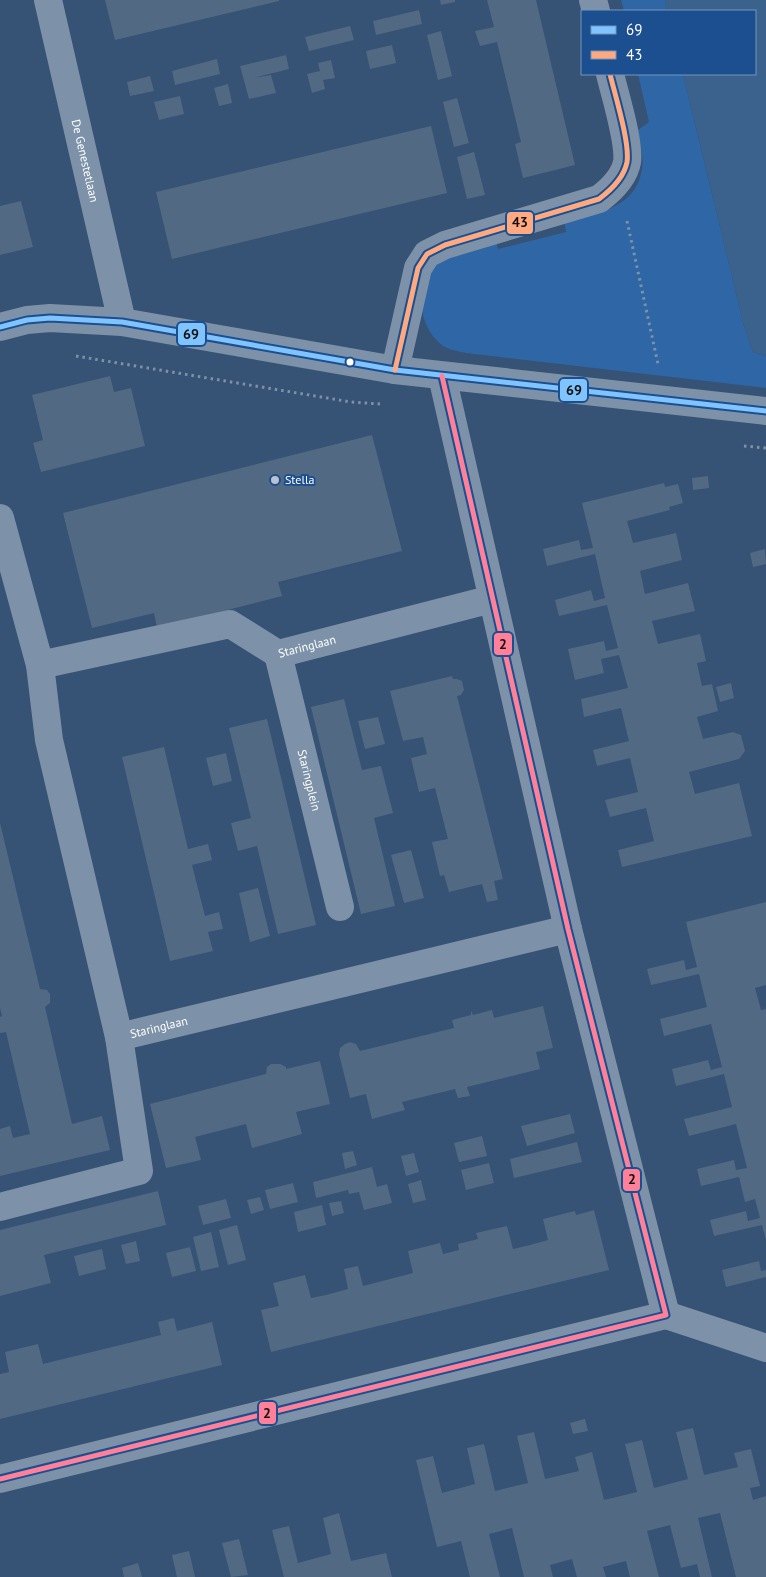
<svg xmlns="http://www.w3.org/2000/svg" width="766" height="1577" font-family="'PT Sans',sans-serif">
<rect width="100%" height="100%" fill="#365274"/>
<!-- green -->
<g fill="#2f66a5">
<path d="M 621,0 L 665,0 L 667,11 L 624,11 Z"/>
<path d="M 638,74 L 683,74 L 744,326 L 753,352 L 766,356 L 766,388 L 466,353 C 458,351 450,350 443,346 C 417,327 414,285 437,263 C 447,254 482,246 496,241 L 498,249 L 566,232 L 564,222 C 595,214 636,209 642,169 C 644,157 640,143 638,130 L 649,122 Z"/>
</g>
<!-- water -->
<path fill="#3b618d" d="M 665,0 L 766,0 L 766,356 L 753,352 L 744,326 L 683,74 L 755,74 L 755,11 L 667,11 Z"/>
<!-- building -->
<g fill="#526984">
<path d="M 105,0 L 279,0 L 279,1 L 115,40 Z"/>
<path d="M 440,0 L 455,0 L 455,2 L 441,5 Z"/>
<path d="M 487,0 L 536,0 L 575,165 L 523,178 L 515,144 L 521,142 L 497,42 L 480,46 L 475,31 L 494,27 Z"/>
<path d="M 419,10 L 422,24 L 376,35 L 373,21 Z"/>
<path d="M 350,26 L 354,40 L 309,51 L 305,37 Z"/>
<path d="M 441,31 L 452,76 L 438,80 L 427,35 Z"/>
<path d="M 392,45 L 396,63 L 370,69 L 366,51 Z"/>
<path d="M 286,55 L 289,69 L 253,78 L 271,75 L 276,93 L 249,99 L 240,66 Z"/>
<path d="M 217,59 L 220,74 L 175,85 L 172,71 Z"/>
<path d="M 331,60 L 335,78 L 323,80 L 325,89 L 312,93 L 307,74 L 320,71 L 318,63 Z"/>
<path d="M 150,76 L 154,91 L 130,96 L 127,82 Z"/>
<path d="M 228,84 L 232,103 L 219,106 L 214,88 Z"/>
<path d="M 180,96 L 184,114 L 159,120 L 154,102 Z"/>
<path d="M 457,98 L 469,143 L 454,147 L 443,102 Z"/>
<path d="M 431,126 L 447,193 L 172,259 L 156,192 Z"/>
<path d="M 474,152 L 485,195 L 467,199 L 457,157 Z"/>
<path d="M 21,201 L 33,247 L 0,255 L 0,206 Z"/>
<path d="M 110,376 L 114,392 L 131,388 L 145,446 L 41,472 L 33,443 L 43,440 L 32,395 Z"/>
<path d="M 372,435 L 402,551 L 278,582 L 282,596 L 157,628 L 154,613 L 92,628 L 63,513 Z"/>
<path d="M 708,476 L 709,488 L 693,490 L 692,478 Z"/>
<path d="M 664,483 L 665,487 L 678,484 L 683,503 L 669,507 L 670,510 L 627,521 L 633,543 L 676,533 L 682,560 L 640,571 L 645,594 L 688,583 L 695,611 L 652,621 L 658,644 L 700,634 L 706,661 L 697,663 L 702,686 L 712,684 L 718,711 L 697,717 L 703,739 L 733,732 L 741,735 L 745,751 L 739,759 L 689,772 L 695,794 L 739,783 L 752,836 L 622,867 L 618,850 L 654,841 L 646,808 L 610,817 L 605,800 L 638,792 L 630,758 L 597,766 L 593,750 L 629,741 L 621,708 L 584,717 L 581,699 L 628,688 L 619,655 L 601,659 L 604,673 L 575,680 L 568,649 L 604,641 L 606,651 L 618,648 L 607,605 L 559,616 L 555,600 L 591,590 L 594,601 L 605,598 L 595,554 L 547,566 L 543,549 L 579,540 L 581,550 L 593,548 L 582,503 Z"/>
<path d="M 765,549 L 766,564 L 753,567 L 750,553 Z"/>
<path d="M 452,676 L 453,679 L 457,679 L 462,681 L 464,690 L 461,695 L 457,696 L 458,700 L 503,879 L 494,881 L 498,900 L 487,902 L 482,884 L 449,892 L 444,875 L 440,876 L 432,842 L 448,839 L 435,788 L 419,792 L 411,758 L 427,754 L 423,737 L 403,741 L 390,691 Z"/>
<path d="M 731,683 L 734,698 L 720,702 L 716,687 Z"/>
<path d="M 344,699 L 362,770 L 381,766 L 393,813 L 374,818 L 395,906 L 361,914 L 311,707 Z"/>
<path d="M 378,717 L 385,744 L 365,749 L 358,721 Z"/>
<path d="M 267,719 L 316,925 L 278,934 L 257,846 L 238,851 L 231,823 L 251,818 L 229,728 Z"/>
<path d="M 164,747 L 188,849 L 208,844 L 212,860 L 192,865 L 205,916 L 219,912 L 223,929 L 208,932 L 213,951 L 170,961 L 122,757 Z"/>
<path d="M 226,753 L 232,781 L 213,786 L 206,758 Z"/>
<path d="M 0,823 L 40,989 L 47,990 L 50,994 L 50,1003 L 45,1007 L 72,1124 L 102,1116 L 110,1150 L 0,1176 L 0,1129 L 10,1126 L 13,1138 L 30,1134 L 6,1032 L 0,1033 L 0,1017 L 2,1016 L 0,1008 Z"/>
<path d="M 411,850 L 424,898 L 404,903 L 391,855 Z"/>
<path d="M 258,888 L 270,936 L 250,942 L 239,893 Z"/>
<path d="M 766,902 L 766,985 L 755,988 L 761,1010 L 766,1009 L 766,1240 L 762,1225 L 714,1236 L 710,1220 L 746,1211 L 748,1221 L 760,1218 L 755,1199 L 745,1202 L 739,1177 L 701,1186 L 697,1169 L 734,1160 L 736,1170 L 747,1168 L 736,1124 L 689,1136 L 684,1119 L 732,1107 L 724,1074 L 676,1086 L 672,1069 L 708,1060 L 711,1070 L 722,1067 L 711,1024 L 664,1036 L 660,1019 L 707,1007 L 699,974 L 651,985 L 647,969 L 684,960 L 686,970 L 697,967 L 686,922 Z"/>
<path d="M 543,1006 L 553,1048 L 536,1052 L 540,1069 L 467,1087 L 470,1096 L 458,1098 L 455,1089 L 402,1102 L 405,1110 L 372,1119 L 366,1094 L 350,1098 L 339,1054 L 340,1048 L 345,1044 L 350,1042 L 356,1044 L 360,1051 L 454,1028 L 452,1020 L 471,1015 L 471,1011 L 473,1015 L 492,1010 L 494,1018 Z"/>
<path d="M 320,1061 L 330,1104 L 296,1112 L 302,1134 L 252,1148 L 246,1124 L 195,1137 L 201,1160 L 166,1168 L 150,1104 L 266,1074 L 267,1067 L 271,1064 L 280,1064 L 286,1067 L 286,1069 Z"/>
<path d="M 570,1114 L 575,1133 L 527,1146 L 521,1126 Z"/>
<path d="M 482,1136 L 487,1156 L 459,1162 L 454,1143 Z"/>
<path d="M 577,1142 L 582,1162 L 514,1178 L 510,1159 Z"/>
<path d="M 353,1151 L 357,1165 L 345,1169 L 342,1153 Z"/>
<path d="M 414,1153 L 419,1172 L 406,1176 L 401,1156 Z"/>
<path d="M 489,1163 L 494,1183 L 466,1190 L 461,1170 Z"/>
<path d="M 372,1167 L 377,1187 L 387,1184 L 392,1203 L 364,1210 L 359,1192 L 349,1194 L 348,1190 L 316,1198 L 313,1182 Z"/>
<path d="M 421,1180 L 426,1200 L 413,1203 L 408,1184 Z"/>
<path d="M 293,1183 L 298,1202 L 270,1209 L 265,1190 Z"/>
<path d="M 158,1191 L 166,1225 L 44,1255 L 51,1283 L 0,1296 L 0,1230 Z"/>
<path d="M 260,1197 L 264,1210 L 251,1214 L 247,1200 Z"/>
<path d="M 226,1199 L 231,1218 L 203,1225 L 198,1206 Z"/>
<path d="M 341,1201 L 344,1213 L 332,1216 L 329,1203 Z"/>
<path d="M 322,1205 L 326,1225 L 298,1232 L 294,1212 Z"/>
<path d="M 594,1210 L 609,1270 L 271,1352 L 261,1310 L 279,1306 L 273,1283 L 305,1275 L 311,1298 L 326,1295 L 348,1289 L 344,1269 L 358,1266 L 363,1286 L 413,1273 L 408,1251 L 440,1243 L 443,1254 L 459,1250 L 458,1244 L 478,1239 L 476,1233 L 507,1226 L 513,1249 L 530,1245 L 548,1240 L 543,1219 L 575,1211 L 576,1215 Z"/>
<path d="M 237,1225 L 246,1260 L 228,1265 L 219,1230 Z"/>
<path d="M 211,1232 L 219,1267 L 201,1271 L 193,1237 Z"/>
<path d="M 136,1241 L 140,1261 L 126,1264 L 121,1245 Z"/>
<path d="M 190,1247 L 196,1271 L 172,1277 L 166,1253 Z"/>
<path d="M 102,1249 L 106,1269 L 79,1276 L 74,1256 Z"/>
<path d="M 759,1261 L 761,1271 L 766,1270 L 766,1277 L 726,1287 L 722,1270 Z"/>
<path d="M 174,1318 L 177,1331 L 212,1322 L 222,1365 L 0,1419 L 0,1374 L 9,1372 L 5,1352 L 38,1344 L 43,1364 L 161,1335 L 158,1322 Z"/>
<path d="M 585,1419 L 588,1431 L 573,1434 L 570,1423 Z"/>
<path d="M 693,1428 L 704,1475 L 738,1467 L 734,1453 L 751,1449 L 760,1486 L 750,1488 L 753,1500 L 766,1496 L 766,1577 L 736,1577 L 720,1513 L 698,1518 L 712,1577 L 700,1577 L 697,1564 L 681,1568 L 670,1525 L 647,1531 L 659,1577 L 630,1577 L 626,1561 L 603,1567 L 606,1577 L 577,1577 L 572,1559 L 550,1565 L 553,1577 L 524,1577 L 512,1528 L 489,1534 L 500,1577 L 470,1577 L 461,1541 L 437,1547 L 416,1460 L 433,1456 L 442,1493 L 475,1484 L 467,1448 L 484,1444 L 495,1491 L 528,1483 L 517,1436 L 534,1432 L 545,1479 L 579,1471 L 575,1457 L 592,1452 L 604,1500 L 637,1492 L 625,1444 L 642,1440 L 654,1488 L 688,1479 L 676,1432 Z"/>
<path d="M 339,1513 L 351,1561 L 386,1553 L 392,1577 L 284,1577 L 272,1530 L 289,1526 L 298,1563 L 331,1554 L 323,1518 Z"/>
<path d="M 239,1539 L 248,1575 L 231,1577 L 222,1543 Z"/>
<path d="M 189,1551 L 195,1577 L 177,1577 L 172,1555 Z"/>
<path d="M 138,1563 L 142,1577 L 124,1577 L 122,1568 Z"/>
</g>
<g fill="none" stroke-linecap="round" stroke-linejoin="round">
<!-- path -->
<g stroke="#7d92a8" stroke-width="3" stroke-dasharray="2.5 4" stroke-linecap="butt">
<path d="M 627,221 L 658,364"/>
<path d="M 76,356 L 351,402 L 380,404"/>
<path d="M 744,446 L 766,448"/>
</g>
<!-- minor -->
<g stroke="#7d92a8" stroke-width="28">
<path id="s1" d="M 48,0 L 122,322"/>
<path d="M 593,0 L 596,11"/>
<path d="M 0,327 L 27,320 L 50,318 L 122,322 L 395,370 L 766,411"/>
<path d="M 395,370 L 418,268 L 427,254 L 445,245 L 599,199 C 611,190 624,178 627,162 C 630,143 615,95 610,74"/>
<path id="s2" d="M 0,518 L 40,665 L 49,740 L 119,1037 L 568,929"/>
<path id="s3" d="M 278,654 L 340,907"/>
<path id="s4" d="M 40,665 L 230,624 L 278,654 L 492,599"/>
<path d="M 0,1207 L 139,1171 L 119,1037"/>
<path d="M 666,1315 L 766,1348"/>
<path d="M 0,1479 L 666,1315 L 568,929 L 442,376"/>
</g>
<defs>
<path id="bus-1" d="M 0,327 L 27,320 L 50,318 L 122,322 L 395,370 L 766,411"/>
<path id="bus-2" d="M 395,370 L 418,268 L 427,254 L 445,245 L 599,199 C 611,190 624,178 627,162 C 630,143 615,95 610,74"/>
<path id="bus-3" d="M 0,1479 L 666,1315 L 568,929 L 442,376"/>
</defs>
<!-- bus-1 casing -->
<use href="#bus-1" stroke="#1b4f8f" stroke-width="9"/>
<!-- bus-2 casing -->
<use href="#bus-2" stroke="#1b4f8f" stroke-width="9"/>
<!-- bus-3 casing -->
<use href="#bus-3" stroke="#1b4f8f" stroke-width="9"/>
<!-- bus-1 -->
<use href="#bus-1" stroke="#80c4ff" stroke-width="5"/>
<!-- bus-2 -->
<use href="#bus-2" stroke="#ffa980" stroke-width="5"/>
<!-- bus-3 -->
<use href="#bus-3" stroke="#ff8098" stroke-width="5"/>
</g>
<!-- markers -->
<circle fill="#fff" stroke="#1b4f8f" stroke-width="2" cx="350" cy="362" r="4.5"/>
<circle fill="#b9c2ce" stroke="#1b4f8f" stroke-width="2" cx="275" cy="480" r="5"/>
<g text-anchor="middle" stroke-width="4" stroke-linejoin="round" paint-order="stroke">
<!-- street labels -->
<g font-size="12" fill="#fff" stroke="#1b4f8f">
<text dy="4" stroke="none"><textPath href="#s1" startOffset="165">De Genestetlaan</textPath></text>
<text dy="4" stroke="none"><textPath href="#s4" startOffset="281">Staringlaan</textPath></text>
<text dy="4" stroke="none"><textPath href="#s3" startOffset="130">Staringplein</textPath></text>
<text dy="4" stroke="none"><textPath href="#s2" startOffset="574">Staringlaan</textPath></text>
</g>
<!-- poi labels -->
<g font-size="12" fill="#fff" stroke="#1b4f8f" text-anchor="start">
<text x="285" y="484">Stella</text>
</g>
</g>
<g stroke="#1b4f8f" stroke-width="2">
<rect x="506" y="211" width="28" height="24" rx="5" fill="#ffa980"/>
<rect x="177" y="322" width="29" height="24" rx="5" fill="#80c4ff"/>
<rect x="559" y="378" width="29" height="24" rx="5" fill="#80c4ff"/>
<rect x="493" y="632" width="20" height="24" rx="5" fill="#ff8098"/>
<rect x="622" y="1168" width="19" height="24" rx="5" fill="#ff8098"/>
<rect x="258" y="1401" width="19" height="24" rx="5" fill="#ff8098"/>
</g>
<g font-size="14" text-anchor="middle" font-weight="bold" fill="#111">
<text x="520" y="227">43</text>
<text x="191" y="339">69</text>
<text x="574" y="395">69</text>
<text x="503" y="649">2</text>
<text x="632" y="1184">2</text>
<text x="267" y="1418">2</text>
</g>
<!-- legend -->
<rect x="581" y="10" width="175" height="65" fill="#1b4f8f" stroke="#7695bc"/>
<rect x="591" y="26" width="25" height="8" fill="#80c4ff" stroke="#7695bc"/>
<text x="626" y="35" font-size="15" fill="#ffffff">69</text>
<rect x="591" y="51" width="25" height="8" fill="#ffa980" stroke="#7695bc"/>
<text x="626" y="60" font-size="15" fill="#ffffff">43</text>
</svg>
